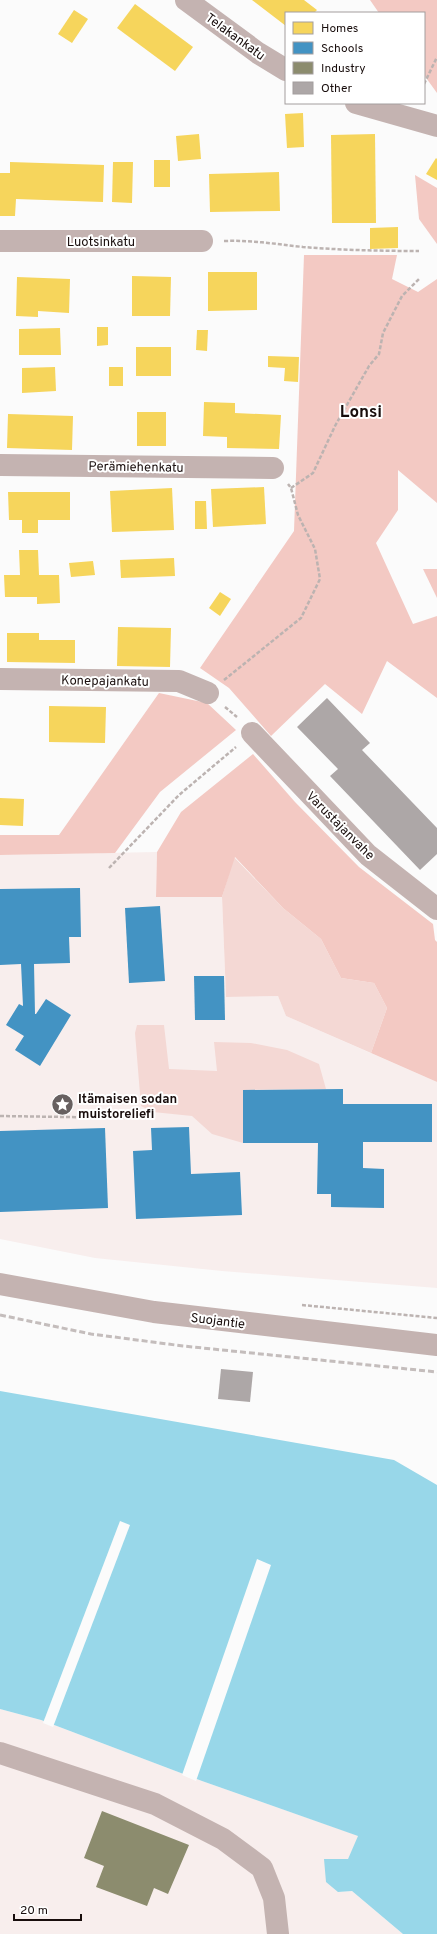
<svg xmlns="http://www.w3.org/2000/svg" width="437" height="1934" font-family="Overpass,sans-serif">
<rect width="100%" height="100%" fill="#fbfbfb"/>
<!-- built -->
<g fill="#f8eeed">
<path d="M 157,852 L 156,897 L 222,897 L 226,997 L 278,996 L 286,1016 L 437,1082 L 437,1288 L 222,1271 L 95,1258 L 0,1239 L 0,855 Z"/>
<path d="M 0,1709 L 41,1720 L 202,1781 L 359,1836 L 348,1859 L 338,1892 L 352,1891 L 403,1934 L 0,1934 Z"/>
</g>
<!-- green -->
<g fill="#f4d8d4">
<path d="M 234,857 L 283,908 L 321,939 L 341,978 L 374,983 L 387,1008 L 371,1053 L 286,1016 L 278,996 L 226,997 L 222,897 Z"/>
<path d="M 137,1025 L 164,1025 L 169,1069 L 217,1071 L 214,1042 L 251,1043 L 287,1050 L 319,1064 L 326,1089 L 243,1090 L 243,1143 L 212,1134 L 192,1116 L 153,1112 L 141,1106 L 135,1033 Z"/>
</g>
<!-- forest -->
<g fill="#f3c9c3">
<path d="M 370,0 L 437,0 L 437,93 L 424,75 L 424,13 L 379,13 Z"/>
<path d="M 415,175 L 437,188 L 437,244 L 419,219 Z"/>
<path d="M 304,255 L 397,255 L 392,279 L 418,292 L 437,279 L 437,503 L 398,470 L 398,510 L 376,543 L 413,624 L 437,616 L 437,698 L 387,661 L 362,714 L 325,684 L 271,736 L 229,688 L 200,668 L 294,531 Z"/>
<path d="M 423,569 L 437,569 L 437,598 Z"/>
<path d="M 159,693 L 207,703 L 236,730 L 160,792 L 115,853 L 0,855 L 0,835 L 59,835 Z"/>
<path d="M 253,754 L 295,802 L 359,867 L 433,924 L 435,940 L 437,942 L 437,1082 L 371,1053 L 387,1008 L 374,983 L 341,978 L 321,939 L 283,908 L 235,857 L 222,897 L 156,897 L 157,852 L 181,812 Z"/>
</g>
<!-- water -->
<path fill="#98d7e9" d="M 0,1391 L 394,1460 L 437,1485 L 437,1934 L 403,1934 L 352,1891 L 338,1892 L 326,1882 L 324,1859 L 348,1859 L 358,1836 L 202,1781 L 41,1720 L 0,1709 Z"/>
<!-- pier -->
<g fill="#fbfbfb">
<path d="M 120,1521 L 130,1525 L 53,1727 L 43,1723 Z"/>
<path d="M 257,1559 L 271,1565 L 196,1781 L 182,1775 Z"/>
</g>
<!-- homes -->
<g fill="#f6d55c">
<path d="M 252,0 L 304,0 L 317,10 L 314,13 L 286,13 L 286,26 Z"/>
<path d="M 135,4 L 193,47 L 175,71 L 117,28 Z"/>
<path d="M 74,10 L 88,19 L 72,43 L 58,34 Z"/>
<path d="M 303,113 L 304,147 L 287,148 L 285,114 Z"/>
<path d="M 199,134 L 201,159 L 178,161 L 176,136 Z"/>
<path d="M 375,134 L 376,223 L 332,223 L 331,135 Z"/>
<path d="M 436,158 L 437,159 L 437,180 L 426,174 Z"/>
<rect x="154" y="160" width="16" height="27"/>
<path d="M 10,162 L 104,165 L 103,202 L 16,199 L 15,216 L 0,216 L 0,173 L 10,173 Z"/>
<path d="M 113,162 L 133,162 L 132,203 L 112,202 Z"/>
<path d="M 279,172 L 280,211 L 210,212 L 209,174 Z"/>
<path d="M 398,227 L 398,248 L 370,249 L 370,228 Z"/>
<path d="M 208,272 L 257,272 L 257,310 L 208,311 Z"/>
<path d="M 132,276 L 171,277 L 170,316 L 132,316 Z"/>
<path d="M 17,277 L 70,279 L 69,313 L 38,311 L 38,317 L 16,316 Z"/>
<path d="M 97,327 L 108,327 L 108,345 L 97,346 Z"/>
<path d="M 60,328 L 61,355 L 19,355 L 19,329 Z"/>
<path d="M 197,330 L 208,330 L 207,351 L 196,350 Z"/>
<rect x="136" y="347" width="35" height="29"/>
<path d="M 268,356 L 299,357 L 298,382 L 284,381 L 285,368 L 268,367 Z"/>
<path d="M 55,367 L 56,391 L 22,393 L 22,368 Z"/>
<rect x="109" y="367" width="14" height="19"/>
<path d="M 204,402 L 235,403 L 235,413 L 281,415 L 279,449 L 227,448 L 227,437 L 203,436 Z"/>
<rect x="137" y="412" width="29" height="34"/>
<path d="M 8,414 L 73,416 L 72,450 L 7,448 Z"/>
<path d="M 264,487 L 266,524 L 213,527 L 211,489 Z"/>
<path d="M 172,488 L 174,530 L 112,532 L 110,491 Z"/>
<path d="M 8,492 L 70,492 L 70,520 L 38,520 L 38,533 L 22,533 L 22,520 L 9,520 Z"/>
<path d="M 195,501 L 206,501 L 207,529 L 195,529 Z"/>
<path d="M 19,550 L 38,550 L 39,575 L 59,575 L 60,603 L 37,604 L 37,597 L 5,597 L 4,575 L 20,575 Z"/>
<path d="M 174,558 L 175,576 L 121,578 L 120,560 Z"/>
<path d="M 93,561 L 95,575 L 71,577 L 69,563 Z"/>
<path d="M 220,592 L 231,599 L 220,616 L 209,608 Z"/>
<path d="M 118,627 L 171,628 L 170,667 L 117,666 Z"/>
<path d="M 7,633 L 39,633 L 39,640 L 75,640 L 75,663 L 7,662 Z"/>
<path d="M 49,706 L 106,707 L 105,743 L 49,742 Z"/>
<path d="M 0,798 L 24,799 L 23,826 L 0,825 Z"/>
</g>
<!-- schools -->
<g fill="#4393c3">
<path d="M 80,888 L 81,937 L 69,937 L 70,963 L 34,964 L 35,1014 L 36,1014 L 46,999 L 71,1015 L 40,1066 L 15,1050 L 24,1036 L 6,1025 L 19,1004 L 23,1006 L 21,964 L 0,965 L 0,889 Z"/>
<path d="M 160,906 L 165,981 L 129,983 L 125,908 Z"/>
<path d="M 194,976 L 224,976 L 225,1020 L 195,1020 Z"/>
<path d="M 343,1089 L 343,1104 L 432,1104 L 432,1142 L 363,1142 L 363,1168 L 384,1169 L 384,1208 L 331,1207 L 331,1194 L 317,1194 L 318,1143 L 243,1143 L 243,1090 Z"/>
<path d="M 189,1127 L 191,1174 L 240,1172 L 242,1215 L 136,1219 L 133,1151 L 152,1150 L 151,1128 Z"/>
<path d="M 105,1128 L 108,1208 L 0,1212 L 0,1131 Z"/>
</g>
<!-- industry -->
<path fill="#8c8c6e" d="M 102,1811 L 189,1845 L 168,1894 L 154,1888 L 147,1906 L 96,1887 L 104,1866 L 84,1858 Z"/>
<!-- building -->
<g fill="#ada7a7">
<path d="M 327,698 L 370,743 L 362,750 L 437,828 L 437,854 L 420,870 L 330,776 L 338,769 L 297,727 Z"/>
<path d="M 221,1369 L 253,1372 L 250,1402 L 218,1399 Z"/>
</g>
<g fill="none" stroke-linecap="round" stroke-linejoin="round">
<!-- path -->
<g stroke="#bcb3b1" stroke-width="2.5" stroke-dasharray="4 2" stroke-linecap="butt">
<path d="M 424,84 L 437,57"/>
<path d="M 224,241 C 252,240 275,244 303,247 C 341,250 380,251 419,251"/>
<path d="M 291,488 L 313,473 L 335,426 L 369,366 L 379,354 L 383,333 L 402,296 L 420,278"/>
<path d="M 224,680 L 301,618 L 320,579 L 315,549 L 298,515 L 291,488 L 288,484"/>
<path d="M 225,707 L 237,717"/>
<path d="M 109,868 L 179,795 L 236,747"/>
<path d="M 0,1116 L 133,1118"/>
<path d="M 302,1305 L 437,1318"/>
</g>
<!-- minor -->
<g stroke="#c4b3b1" stroke-width="22">
<path d="M 186,0 L 258,53 L 286,70"/>
<path d="M 356,103 L 437,126"/>
<path d="M 0,241 L 202,241"/>
<path d="M 0,465 L 273,468"/>
<path d="M 0,679 L 179,681 L 208,693"/>
<path d="M 252,733 L 368,855 L 437,909"/>
<path d="M 0,1284 L 154,1312 L 437,1345"/>
<path d="M 0,1753 L 155,1804 L 223,1839 L 262,1868 L 274,1898 L 278,1934"/>
</g>
<!-- rail -->
<path stroke="#c4bdbc" stroke-width="3" stroke-dasharray="6 3" stroke-linecap="butt" d="M 0,1315 L 91,1334 L 183,1346 L 437,1372"/>
</g>
<!-- icons -->
<defs>
<symbol id="sight-disc" viewBox="-11 -11 22 22"><circle r="9.5" fill="#676060" stroke="#fff"/><path d="M0-6L1.8-2.2L6-1.7L2.9 1.2L3.7 5.4L0 3.3L-3.7 5.4L-2.9 1.2L-6-1.7L-1.8-2.2Z" fill="#fff"/></symbol>
</defs>
<g fill-rule="evenodd">
<use href="#sight-disc" x="50" y="1092" width="25" height="25"/>
</g>
<g text-anchor="middle" stroke-width="4" stroke-linejoin="round" paint-order="stroke">
<!-- street labels -->
<g font-size="13" fill="#180d0c" stroke="#fff">
<text transform="translate(236 36) rotate(36)" y="5">Telakankatu</text>
<text x="101" y="246">Luotsinkatu</text>
<text transform="translate(136 466) rotate(1)" y="5">Perämiehenkatu</text>
<text transform="translate(105 680) rotate(1)" y="5">Konepajankatu</text>
<text transform="translate(341 825) rotate(45)" y="5">Varustajanvahe</text>
<text transform="translate(218 1320) rotate(7)" y="5">Suojantie</text>
</g>
<!-- poi labels -->
<g font-size="13" font-weight="bold" fill="#180d0c" stroke="#fff" text-anchor="start">
<text x="78" y="1103">Itämaisen sodan<tspan x="78" dy="15">muistoreliefi</tspan></text>
</g>
<!-- district labels -->
<g font-size="17" font-weight="bold" fill="#180d0c" stroke="#fff">
<text x="361" y="417">Lonsi</text>
</g>
</g>
<!-- legend -->
<rect x="285" y="12" width="140" height="92" fill="#ffffff" stroke="#a39e9e"/>
<rect x="293" y="22" width="20" height="12" fill="#f6d55c" stroke="#a39e9e"/>
<text x="321" y="32" font-size="12" fill="#180d0c">Homes</text>
<rect x="293" y="42" width="20" height="12" fill="#4393c3" stroke="#a39e9e"/>
<text x="321" y="52" font-size="12" fill="#180d0c">Schools</text>
<rect x="293" y="62" width="20" height="12" fill="#8c8c6e" stroke="#a39e9e"/>
<text x="321" y="72" font-size="12" fill="#180d0c">Industry</text>
<rect x="293" y="82" width="20" height="12" fill="#ada7a7" stroke="#a39e9e"/>
<text x="321" y="92" font-size="12" fill="#180d0c">Other</text>
<!-- scale -->
<path d="M14 1914v6h67v-6" fill="none" stroke="#180d0c" stroke-width="2"/>
<text x="20" y="1914" font-size="12" fill="#180d0c" stroke="#ffffff" stroke-width="3" paint-order="stroke">20 m</text>
</svg>
